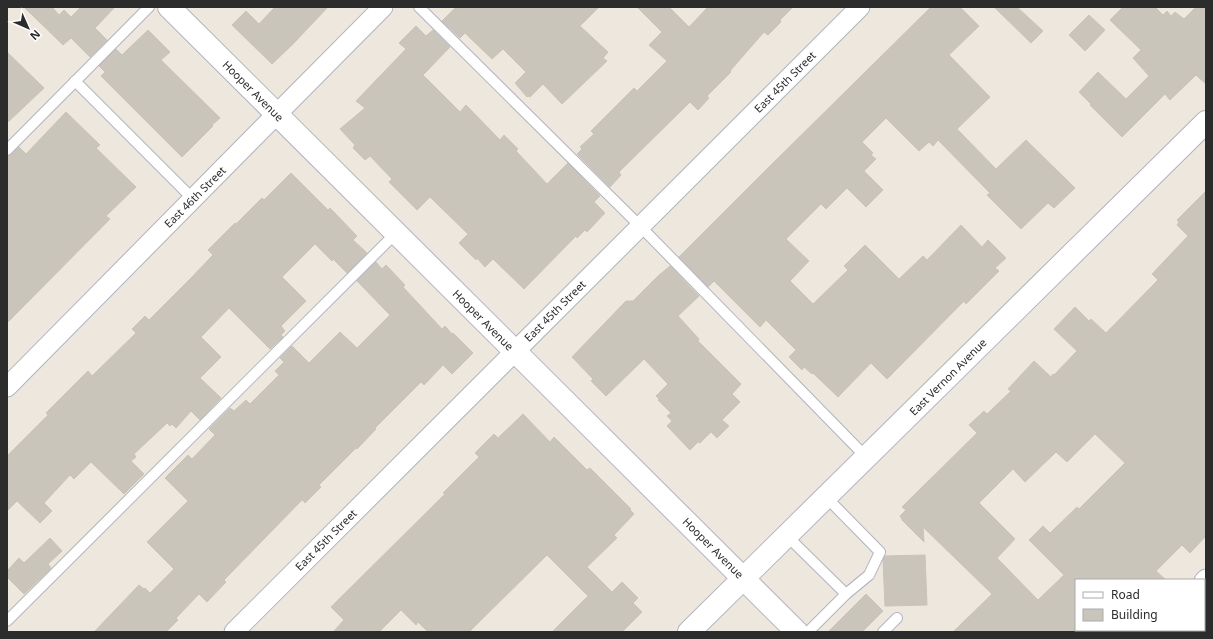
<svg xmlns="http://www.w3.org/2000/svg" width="1213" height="639" font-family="'Noto Sans',sans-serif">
<rect width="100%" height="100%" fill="#eee7dd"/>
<!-- building -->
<g fill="#c9c5bb" stroke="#cac4b6" fill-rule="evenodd">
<path d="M 24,7 L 52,7 L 59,15 L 64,10 L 71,17 L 81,7 L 115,7 L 95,28 L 107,40 L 90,57 L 71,38 L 63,45 Z"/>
<path d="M 275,7 L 328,7 L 293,44 L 272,64 L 232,25 L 246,11 L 259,24 Z"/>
<path d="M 456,7 L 599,7 L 580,26 L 608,52 L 603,58 L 607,61 L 562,104 L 543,84 L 530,97 L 528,96 L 527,97 L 515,83 L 526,72 L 503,49 L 492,59 L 465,33 L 460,38 L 442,21 Z"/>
<path d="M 637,7 L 669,7 L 689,27 L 708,7 L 793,7 L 780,20 L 781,22 L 768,35 L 764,32 L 730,71 L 731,72 L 707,96 L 709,98 L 698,110 L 690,102 L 619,172 L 621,175 L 610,187 L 577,154 L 582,149 L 580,147 L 594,134 L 591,131 L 634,88 L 637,91 L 667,61 L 649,45 L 662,32 Z"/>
<path d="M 931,7 L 960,7 L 979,26 L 949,55 L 990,97 L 957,129 L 996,169 L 1026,140 L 1075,188 L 1054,208 L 1048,203 L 1021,229 L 987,195 L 990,193 L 938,140 L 933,146 L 929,142 L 919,151 L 886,118 L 862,142 L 873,153 L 871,155 L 876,159 L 864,171 L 883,190 L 866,207 L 847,188 L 826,209 L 821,204 L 786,239 L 809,261 L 790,281 L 813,304 L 848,270 L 844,266 L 865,245 L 899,279 L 923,256 L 927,260 L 961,225 L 982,247 L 988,240 L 1006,258 L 995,268 L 999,271 L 966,304 L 964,301 L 887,379 L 871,363 L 838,397 L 813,373 L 812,374 L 804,367 L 802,370 L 789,357 L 796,350 L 766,320 L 760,327 L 714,281 L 708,287 L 679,257 L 767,169 Z"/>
<path d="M 994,7 L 1017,7 L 1043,31 L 1031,43 Z"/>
<path d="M 1123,7 L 1155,7 L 1163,15 L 1167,11 L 1171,16 L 1175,12 L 1184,19 L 1196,7 L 1206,7 L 1206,84 L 1196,75 L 1170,100 L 1165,94 L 1122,137 L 1090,105 L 1091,104 L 1079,92 L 1098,72 L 1126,99 L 1149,76 L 1133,58 L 1141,50 L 1110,20 Z"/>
<path d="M 1089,15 L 1105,30 L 1085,51 L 1069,35 Z"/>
<path d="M 416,26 L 426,36 L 433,30 L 450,47 L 423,75 L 460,112 L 466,105 L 500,140 L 504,135 L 518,149 L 516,151 L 547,184 L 568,163 L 600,196 L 594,202 L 605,213 L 587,232 L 585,230 L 577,238 L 576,236 L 524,289 L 493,259 L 485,267 L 477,258 L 476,260 L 459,243 L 468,234 L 430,197 L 417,210 L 389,182 L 392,179 L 370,156 L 365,160 L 353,148 L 355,145 L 340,129 L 365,108 L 356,101 L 406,49 L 399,43 Z"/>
<path d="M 148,30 L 170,52 L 161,60 L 220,118 L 212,125 L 213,126 L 182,157 L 101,76 L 105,72 L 99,66 L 116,49 L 122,55 Z"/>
<path d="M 7,52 L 44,88 L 7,123 Z"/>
<path d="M 66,112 L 100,145 L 96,148 L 136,187 L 106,216 L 110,219 L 7,323 L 7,156 L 11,155 L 19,147 L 26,154 Z"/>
<path d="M 291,173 L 328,210 L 330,208 L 357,236 L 353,240 L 367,253 L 347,273 L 333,259 L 332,261 L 315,244 L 282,277 L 306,301 L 281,326 L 285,331 L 281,335 L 283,337 L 270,349 L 229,308 L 201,337 L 221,357 L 200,378 L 221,398 L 200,420 L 191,411 L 176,428 L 172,424 L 170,426 L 167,423 L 134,454 L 136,457 L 131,461 L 144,474 L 124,494 L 91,462 L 74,479 L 70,475 L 44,503 L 52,511 L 40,523 L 17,501 L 7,511 L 7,456 L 48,415 L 46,413 L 88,371 L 92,376 L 136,333 L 132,329 L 145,316 L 149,320 L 191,278 L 213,255 L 208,250 L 235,223 L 236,224 L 262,198 L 264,200 Z"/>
<path d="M 1206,191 L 1206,536 L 1190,553 L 1182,545 L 1156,571 L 1166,580 L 1076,580 L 1076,632 L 953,632 L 992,594 L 923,527 L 924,542 L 902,520 L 902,519 L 900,516 L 906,510 L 902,507 L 977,433 L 969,425 L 984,411 L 987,414 L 1011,391 L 1008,389 L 1034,361 L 1051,377 L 1053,374 L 1054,375 L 1077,351 L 1054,329 L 1075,307 L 1089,321 L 1091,319 L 1106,333 L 1158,280 L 1152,274 L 1188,236 L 1177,225 L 1179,222 L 1177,220 ZM 1095,434 L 1125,463 L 1079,509 L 1077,507 L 1050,533 L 1043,526 L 1029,540 L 1064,575 L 1038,600 L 997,558 L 1015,539 L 979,503 L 1013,469 L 1025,482 L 1056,452 L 1067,462 Z"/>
<path d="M 376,262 L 382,269 L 386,265 L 405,285 L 403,287 L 442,329 L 445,326 L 452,334 L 453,333 L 473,353 L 452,374 L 443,365 L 424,385 L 421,382 L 375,428 L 376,429 L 357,449 L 356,448 L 319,485 L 321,487 L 305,503 L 303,500 L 301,501 L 224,580 L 226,582 L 207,602 L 199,594 L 176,618 L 178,620 L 166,632 L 94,632 L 139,585 L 144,589 L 145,588 L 150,593 L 174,569 L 147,542 L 188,501 L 165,478 L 188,455 L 192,459 L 215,435 L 209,429 L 230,408 L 234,411 L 246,400 L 250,404 L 279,375 L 275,371 L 284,362 L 280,358 L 292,346 L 309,363 L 340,332 L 357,348 L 390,315 L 357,281 Z"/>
<path d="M 670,266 L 699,296 L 678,316 L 699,339 L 698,341 L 741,384 L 732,394 L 740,402 L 722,420 L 729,426 L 717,438 L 711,432 L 700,443 L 698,442 L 690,450 L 667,426 L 672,421 L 667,416 L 671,413 L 658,400 L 659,399 L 656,396 L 668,384 L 644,359 L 606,396 L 591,381 L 593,379 L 572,357 L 626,301 L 633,301 L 658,276 Z"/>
<path d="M 523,414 L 550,442 L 554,437 L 587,470 L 590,468 L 631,509 L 630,510 L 634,514 L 614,535 L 617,538 L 587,567 L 612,592 L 622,582 L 638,598 L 633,603 L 642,612 L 622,632 L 552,632 L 588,596 L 547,555 L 469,632 L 428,632 L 418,622 L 416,625 L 401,610 L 379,632 L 333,632 L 344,620 L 331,607 L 445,494 L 443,493 L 479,457 L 475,453 L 494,434 L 498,438 Z"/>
<path d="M 50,538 L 62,551 L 48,564 L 51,568 L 24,594 L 7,577 L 7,571 L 19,558 L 24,563 Z"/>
<path d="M 925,555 L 927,605 L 885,606 L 883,560 L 885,556 Z"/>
<path d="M 866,594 L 883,611 L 862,632 L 828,632 Z"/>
</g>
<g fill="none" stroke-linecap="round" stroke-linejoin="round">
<defs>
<g id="lane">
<path d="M 419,7 L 640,226 L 866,457"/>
<path d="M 75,81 L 193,199"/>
<path d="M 7,150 L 149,7"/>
<path d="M 826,497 L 880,552 L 869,575 L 846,594"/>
<path d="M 787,536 L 846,594 L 808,632"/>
<path d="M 7,621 L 396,233"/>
<path d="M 883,632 L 897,618"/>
</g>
<g id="street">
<path d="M 7,387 L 257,134 L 383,7"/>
<path d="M 1204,581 L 1206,579"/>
<path d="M 234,632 L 860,7"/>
<path d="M 1152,632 L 1154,630"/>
</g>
<g id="secondary">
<path d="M 169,7 L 797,632"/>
<path d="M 689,632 L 1206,122"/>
</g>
</defs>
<!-- lane casing -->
<use href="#lane" stroke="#b1b3c0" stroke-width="12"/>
<!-- street casing -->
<use href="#street" stroke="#b1b3c0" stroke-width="21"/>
<!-- secondary casing -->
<use href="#secondary" stroke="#b1b3c0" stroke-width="24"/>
<!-- lane -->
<use href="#lane" stroke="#fff" stroke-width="10"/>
<!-- street -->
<use href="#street" stroke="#fff" stroke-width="19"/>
<!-- secondary -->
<use href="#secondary" stroke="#fff" stroke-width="22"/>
</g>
<g text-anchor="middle" stroke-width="3" stroke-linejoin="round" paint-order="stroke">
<!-- street labels -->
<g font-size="11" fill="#2c2c2c" stroke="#fff">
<text transform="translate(785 82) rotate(-45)" y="4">East 45th Street</text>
<text transform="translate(253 91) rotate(45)" y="4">Hooper Avenue</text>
<text transform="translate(195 197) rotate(-45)" y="4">East 46th Street</text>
<text transform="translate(555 311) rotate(-45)" y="4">East 45th Street</text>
<text transform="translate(483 320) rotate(45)" y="4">Hooper Avenue</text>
<text transform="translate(948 377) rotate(-45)" y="4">East Vernon Avenue</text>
<text transform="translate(326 540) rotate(-45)" y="4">East 45th Street</text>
<text transform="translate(713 548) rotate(45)" y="4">Hooper Avenue</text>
</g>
</g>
<!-- border -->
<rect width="1213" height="639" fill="none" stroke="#2c2c2c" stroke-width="16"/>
<!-- legend -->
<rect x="1075" y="579" width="130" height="52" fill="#ffffff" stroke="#ababab"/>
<rect x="1083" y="592" width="20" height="6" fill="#ffffff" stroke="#ababab"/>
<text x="1111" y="599" font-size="12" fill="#2c2c2c">Road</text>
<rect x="1083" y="609" width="20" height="12" fill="#c9c5bb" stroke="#ababab"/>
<text x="1111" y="619" font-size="12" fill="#2c2c2c">Building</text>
<!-- north arrow -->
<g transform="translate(28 28) rotate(135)" stroke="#ffffff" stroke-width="3" paint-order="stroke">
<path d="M0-3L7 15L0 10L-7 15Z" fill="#2c2c2c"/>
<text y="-6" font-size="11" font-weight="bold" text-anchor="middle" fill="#2c2c2c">N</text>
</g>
</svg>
